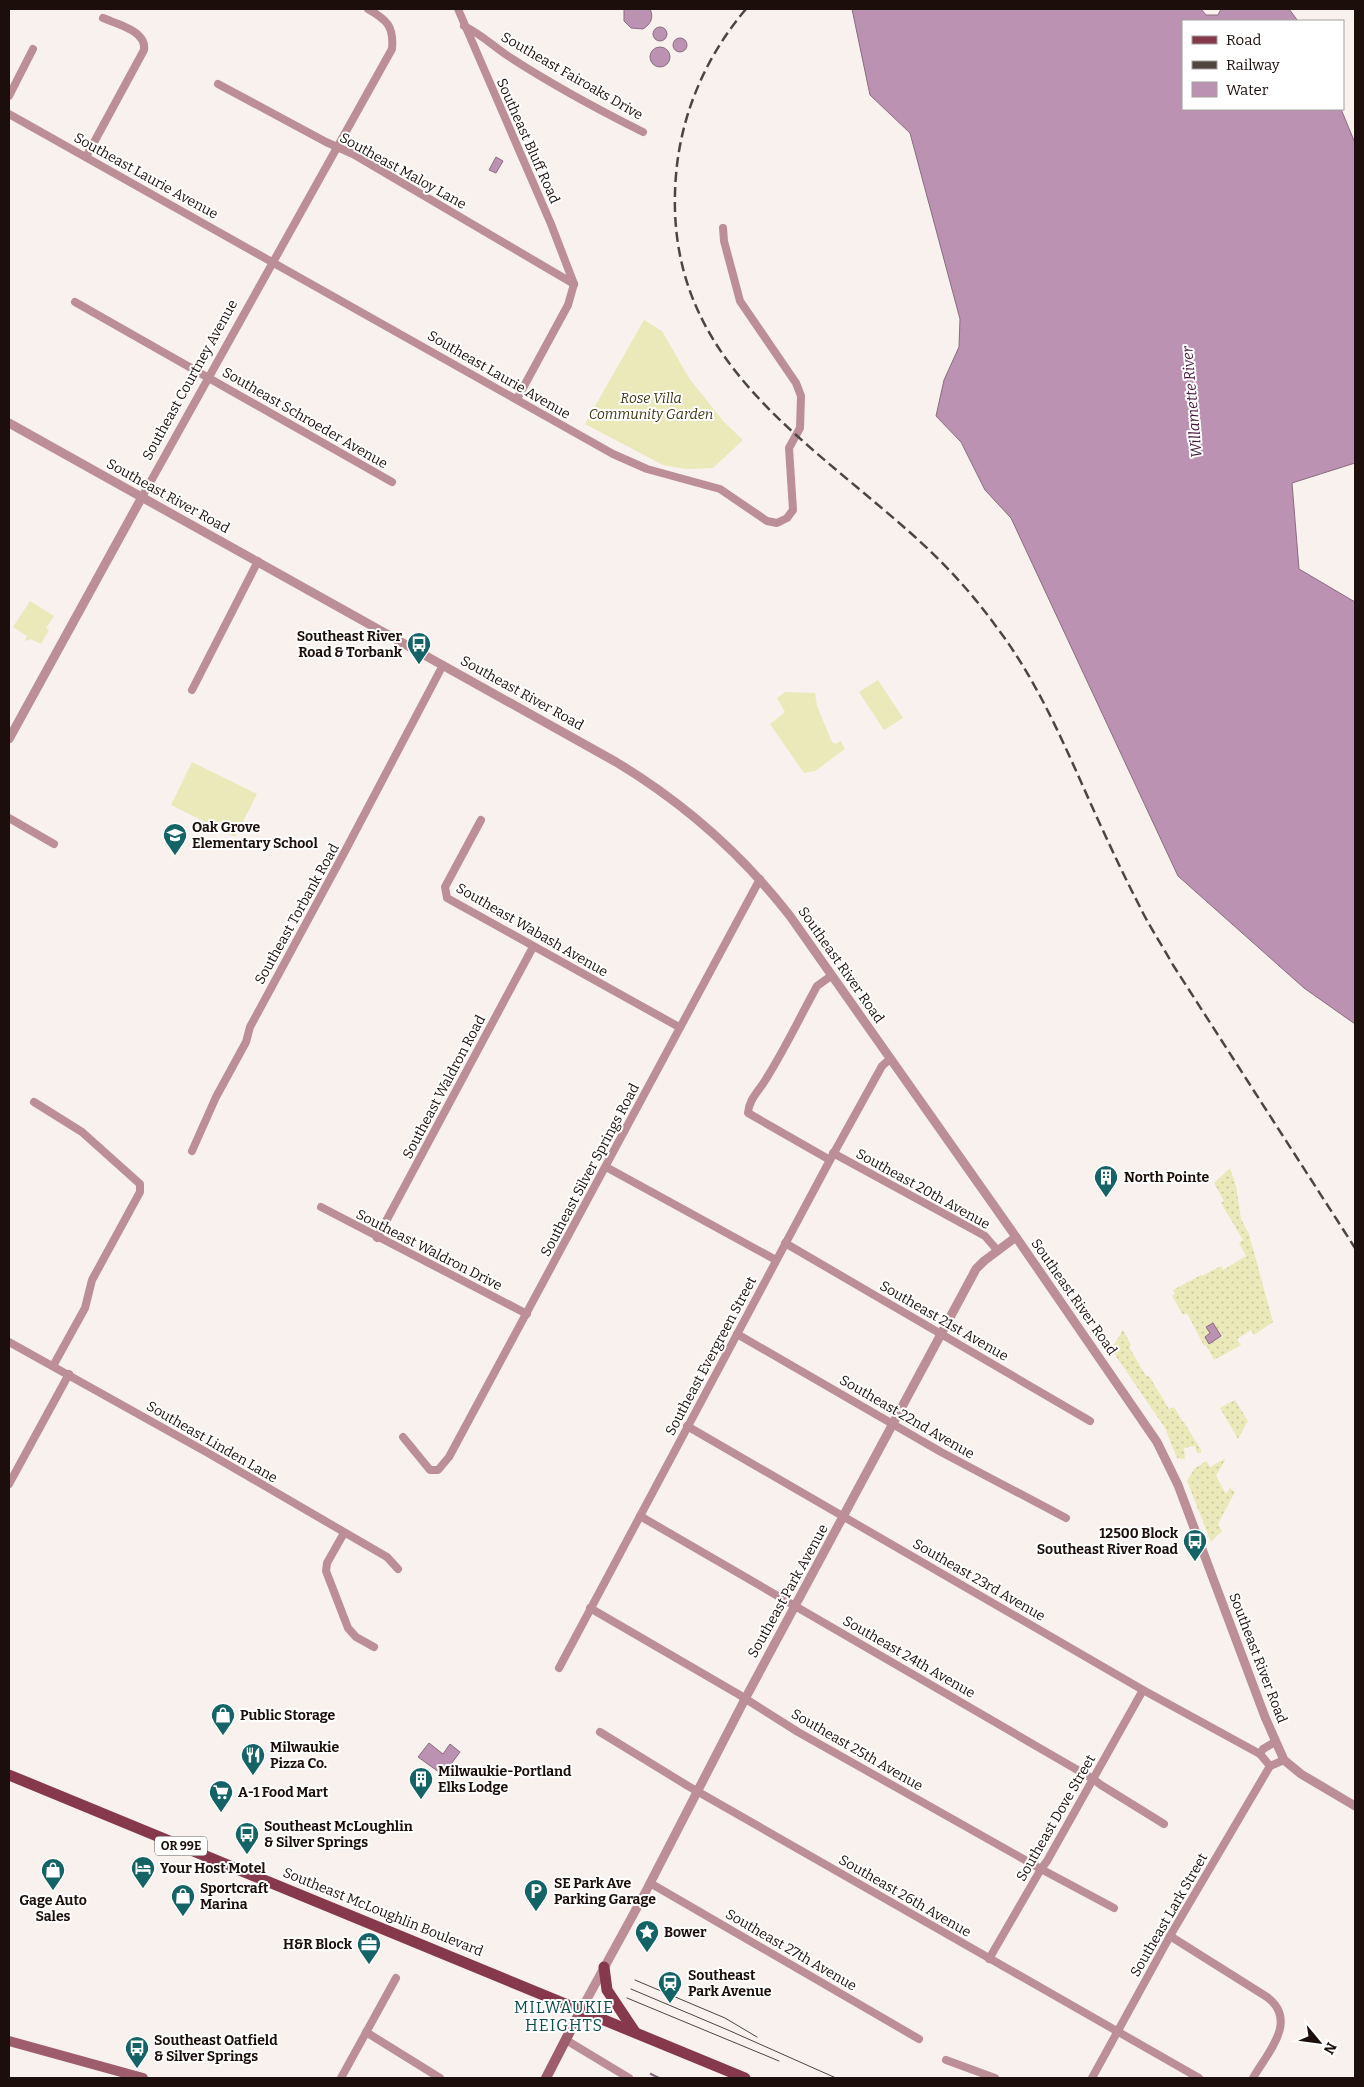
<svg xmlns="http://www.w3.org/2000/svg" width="1364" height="2087" viewBox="0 0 1364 2087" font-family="Bitter,serif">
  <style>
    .grass { fill: url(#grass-dots) }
    .garden { fill: #ebe8ba }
    .water { fill: #bb92b1; stroke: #8b6b7f }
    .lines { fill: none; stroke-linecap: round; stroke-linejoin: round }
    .stream { stroke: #8b6b7f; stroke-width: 2.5 }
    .minor { stroke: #bc8e96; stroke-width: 8 }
    .tertiary { stroke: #bc8e96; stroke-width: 9 }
    .secondary { stroke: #9d5d6a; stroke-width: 10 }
    .primary { stroke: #85394b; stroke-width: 11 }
    .tram { stroke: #4f4440; stroke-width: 1 }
    .rail { stroke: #4f4440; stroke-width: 2.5; stroke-dasharray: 10 5; stroke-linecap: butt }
    .labels { text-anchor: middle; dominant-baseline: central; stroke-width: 4; stroke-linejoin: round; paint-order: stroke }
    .shield { fill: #fff; stroke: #605754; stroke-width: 1 }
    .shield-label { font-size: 12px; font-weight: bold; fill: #1c0f0b }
    .street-label { font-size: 14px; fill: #1c0f0b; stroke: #fff }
    .park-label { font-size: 14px; font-style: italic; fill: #3e3a14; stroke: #fff }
    .poi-label { font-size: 14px; font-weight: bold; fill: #1c0f0b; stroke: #fff; text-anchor: start }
    .water-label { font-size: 15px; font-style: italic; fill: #46143d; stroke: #fff }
    .quarter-label { font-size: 16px; letter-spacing: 1px; fill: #0d4c4f; stroke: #fff }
  </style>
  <defs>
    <pattern id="grass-dots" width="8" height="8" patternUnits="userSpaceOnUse" patternTransform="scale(1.25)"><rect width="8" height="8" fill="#ebe8ba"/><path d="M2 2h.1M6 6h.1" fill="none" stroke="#c9c69f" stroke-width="1.8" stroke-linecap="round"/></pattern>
  </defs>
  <rect width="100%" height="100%" fill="#f9f1ee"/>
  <g class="grass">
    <path d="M1230,1168L1236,1186L1241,1219L1249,1234L1273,1322L1254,1335L1251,1330L1237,1339L1241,1345L1214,1360L1206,1345L1204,1346L1187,1313L1183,1315L1172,1296L1175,1294L1173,1290L1201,1275L1202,1276L1221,1266L1223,1270L1246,1256L1239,1243L1243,1240L1221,1203L1224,1201L1214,1183Z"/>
    <path d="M1123,1330L1131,1345L1129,1347L1146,1376H1149L1169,1409L1174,1407L1183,1422H1184L1201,1450V1453H1197L1195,1446L1184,1448L1185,1459L1177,1458L1165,1428L1111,1349Z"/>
    <path d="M1235,1400L1248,1421L1238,1439L1220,1408Z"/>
    <path d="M1226,1458L1216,1476L1226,1494L1230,1488L1235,1492L1218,1524L1222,1531L1211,1542L1187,1481L1194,1469L1206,1461L1210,1467Z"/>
  </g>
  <g class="garden">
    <path d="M644,320L662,331L689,378L723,421L743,440L713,468L686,469L663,465L585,424Z"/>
    <path d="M30,601L54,616L46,628L49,630L41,644L31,639L25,641L27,636L13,627Z"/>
    <path d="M878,680L903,718L884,730L859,692Z"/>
    <path d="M785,692L815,693L817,706L832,742L835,744L841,741L845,749L815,771L804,773L770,724L785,712L777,698Z"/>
    <path d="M192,762L257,794L235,837L171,805Z"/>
  </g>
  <g class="water">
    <path d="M624,9H650C654,17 651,24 643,29L631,28L624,21Z"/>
    <path d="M852,9H1201L1206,15H1218L1221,9H1289L1298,21H1183V109H1341L1355,143V463L1292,483L1299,569L1355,602V1024L1304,988L1178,876L1011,518L985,490L961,442L936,416L944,380L959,347L960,319L910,133L870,95Z"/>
    <circle cx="660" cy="34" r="7"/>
    <circle cx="680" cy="45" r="7"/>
    <circle cx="660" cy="57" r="10"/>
    <path d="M496,157L503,161L496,173L489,170Z"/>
    <path d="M1213,1323L1221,1336L1209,1344L1205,1337L1210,1333L1206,1327Z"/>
    <path d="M429,1743L443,1754L450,1744L460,1752L443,1775L418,1757Z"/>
  </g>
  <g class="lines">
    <path class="stream" d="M651,2074L659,2078"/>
    <g class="minor">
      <path d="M458,9L551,224L574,284"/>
      <path d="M464,26C481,34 493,46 508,56C551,84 597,109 643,132"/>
      <path d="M218,84L326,142L353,154L574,284"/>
      <path d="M9,96L33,49"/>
      <path d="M9,114L613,454L647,469L720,489L767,521L777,523L787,518L793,510L789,448L800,428L801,396L796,383L740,301L724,241L723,228"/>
      <path d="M86,157L144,50C147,31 117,24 103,18"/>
      <path d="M75,302L392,482"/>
      <path d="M517,399L568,305L574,284"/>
      <path d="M142,497L392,49C394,26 387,20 368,9"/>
      <path d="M192,690L258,561"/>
      <path d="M9,818L54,844"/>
      <path d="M481,820L445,887L447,898L679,1027"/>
      <path d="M34,1102L82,1132L140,1184V1192L92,1280L85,1308L53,1366"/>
      <path d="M192,1151L216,1097L246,1042L250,1027L344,853L443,665"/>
      <path d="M833,1153L985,1236L997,1250"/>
      <path d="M830,1160L748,1113C749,1099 759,1091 766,1079C785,1049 800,1017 817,986L831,976"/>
      <path d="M606,1167L776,1260"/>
      <path d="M321,1207L527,1314"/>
      <path d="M377,1238L533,947"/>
      <path d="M785,1243L1090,1421"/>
      <path d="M737,1334L941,1452L1066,1518"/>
      <path d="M9,1342L208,1453L387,1557L398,1569"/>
      <path d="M687,1426L1143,1690L1260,1754"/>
      <path d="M403,1437L430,1470H438L449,1457L760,879"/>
      <path d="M9,1484L69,1374"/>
      <path d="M640,1516L1093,1779L1101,1785L1164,1824"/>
      <path d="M344,1533L327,1563L326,1571L348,1628L356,1637L374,1647"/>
      <path d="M590,1608L738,1694L798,1732L1041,1869L1114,1908"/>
      <path d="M559,1668L830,1160L882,1066L890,1059"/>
      <path d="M600,1732L688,1786L1199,2078"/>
      <path d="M1275,1742L1263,1749L1260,1754L1270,1766L1284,1760"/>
      <path d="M650,1883L919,2039"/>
      <path d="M1170,1936L1267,1997C1299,2021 1267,2053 1253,2078"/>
      <path d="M989,1959L1041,1869L1047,1861L1143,1690"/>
      <path d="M366,2032L440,2078"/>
      <path d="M566,2040L629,2078"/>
      <path d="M946,2060L995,2078"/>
      <path d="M341,2078L396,1978"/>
      <path d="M1092,2078L1170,1936L1270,1766"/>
    </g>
    <g class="tertiary">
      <path d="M9,423L616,762C684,803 741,853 790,916L1016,1237L1157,1442L1178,1485L1265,1717L1284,1760L1301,1774L1355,1806"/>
      <path d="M9,739L142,497"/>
      <path d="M581,2010L645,1893L745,1699L976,1269L984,1261L1016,1237"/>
    </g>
    <g class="secondary">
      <path d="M9,2041L143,2078"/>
      <path d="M546,2078L581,2010"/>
    </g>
    <g class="primary">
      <path d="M9,1775L745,2078"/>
      <path d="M604,1967L607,1990L635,2032"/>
    </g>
    <g class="tram">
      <path d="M635,1980L725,2018L757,2037"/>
      <path d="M631,1989L728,2030L836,2078"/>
      <path d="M627,1998L779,2061"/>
    </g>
    <path class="rail" d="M746,9C706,56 681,114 676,175C661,355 798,432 914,536C944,563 971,592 995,625C1041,685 1068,754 1099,822C1112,850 1125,878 1139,905C1149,926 1162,945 1173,965L1355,1248"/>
  </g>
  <defs>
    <g id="bus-pin" transform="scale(1.25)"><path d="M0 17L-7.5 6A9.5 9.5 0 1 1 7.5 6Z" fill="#146467" stroke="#fff"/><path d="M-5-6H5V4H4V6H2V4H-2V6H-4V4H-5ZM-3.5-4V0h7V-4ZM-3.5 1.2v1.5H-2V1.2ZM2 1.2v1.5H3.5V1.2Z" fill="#fff"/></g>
    <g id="school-pin" transform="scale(1.25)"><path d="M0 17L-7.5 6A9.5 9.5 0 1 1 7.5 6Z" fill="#146467" stroke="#fff"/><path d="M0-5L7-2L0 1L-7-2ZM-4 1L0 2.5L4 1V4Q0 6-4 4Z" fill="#fff"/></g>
    <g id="building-pin" transform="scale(1.25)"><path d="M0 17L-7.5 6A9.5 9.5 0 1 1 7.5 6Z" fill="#146467" stroke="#fff"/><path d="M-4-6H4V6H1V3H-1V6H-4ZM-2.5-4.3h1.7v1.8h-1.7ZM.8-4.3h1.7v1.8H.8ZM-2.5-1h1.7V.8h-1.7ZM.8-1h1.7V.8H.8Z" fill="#fff"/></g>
    <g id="shop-pin" transform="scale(1.25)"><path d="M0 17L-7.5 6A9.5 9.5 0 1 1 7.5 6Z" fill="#146467" stroke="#fff"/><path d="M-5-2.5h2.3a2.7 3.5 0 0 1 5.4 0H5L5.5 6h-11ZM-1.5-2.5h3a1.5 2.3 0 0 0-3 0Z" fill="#fff"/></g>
    <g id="restaurant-pin" transform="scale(1.25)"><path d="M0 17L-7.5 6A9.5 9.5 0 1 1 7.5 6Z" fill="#146467" stroke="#fff"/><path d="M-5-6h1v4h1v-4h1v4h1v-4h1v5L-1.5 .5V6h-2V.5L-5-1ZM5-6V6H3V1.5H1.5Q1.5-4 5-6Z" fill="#fff"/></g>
    <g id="supermarket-pin" transform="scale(1.25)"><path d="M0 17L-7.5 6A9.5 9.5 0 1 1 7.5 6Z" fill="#146467" stroke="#fff"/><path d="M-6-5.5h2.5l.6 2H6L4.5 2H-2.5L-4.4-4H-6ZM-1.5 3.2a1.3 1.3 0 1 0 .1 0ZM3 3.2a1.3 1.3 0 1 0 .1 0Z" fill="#fff"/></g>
    <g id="hotel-pin" transform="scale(1.25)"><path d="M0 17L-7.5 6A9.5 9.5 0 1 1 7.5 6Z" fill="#146467" stroke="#fff"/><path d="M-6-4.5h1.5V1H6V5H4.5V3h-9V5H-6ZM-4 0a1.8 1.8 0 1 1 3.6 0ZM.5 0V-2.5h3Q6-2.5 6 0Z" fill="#fff"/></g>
    <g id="parking-pin" transform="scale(1.25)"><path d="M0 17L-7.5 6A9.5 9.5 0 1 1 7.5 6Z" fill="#146467" stroke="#fff"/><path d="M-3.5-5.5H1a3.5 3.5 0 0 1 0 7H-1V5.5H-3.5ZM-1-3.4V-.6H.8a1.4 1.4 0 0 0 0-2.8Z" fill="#fff"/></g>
    <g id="sight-pin" transform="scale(1.25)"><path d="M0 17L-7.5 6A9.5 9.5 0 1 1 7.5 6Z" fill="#146467" stroke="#fff"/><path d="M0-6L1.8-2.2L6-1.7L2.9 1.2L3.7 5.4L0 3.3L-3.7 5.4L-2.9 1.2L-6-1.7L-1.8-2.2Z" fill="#fff"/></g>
    <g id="office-pin" transform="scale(1.25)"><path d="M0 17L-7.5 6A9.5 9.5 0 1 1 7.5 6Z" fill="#146467" stroke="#fff"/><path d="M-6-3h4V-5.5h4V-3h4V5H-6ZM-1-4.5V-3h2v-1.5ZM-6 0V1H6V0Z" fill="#fff"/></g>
    <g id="station-pin" transform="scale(1.25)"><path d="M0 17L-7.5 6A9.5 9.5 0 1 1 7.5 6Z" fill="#146467" stroke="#fff"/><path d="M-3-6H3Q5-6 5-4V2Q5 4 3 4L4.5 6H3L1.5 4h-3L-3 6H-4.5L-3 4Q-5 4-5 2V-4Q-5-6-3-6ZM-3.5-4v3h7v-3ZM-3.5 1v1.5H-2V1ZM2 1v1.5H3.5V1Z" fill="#fff"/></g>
  </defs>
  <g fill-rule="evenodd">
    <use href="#bus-pin" x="419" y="644"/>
    <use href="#school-pin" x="175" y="835"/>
    <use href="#building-pin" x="1106" y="1177"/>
    <use href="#bus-pin" x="1195" y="1541"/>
    <use href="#shop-pin" x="223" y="1715"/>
    <use href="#restaurant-pin" x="253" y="1755"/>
    <use href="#building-pin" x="421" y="1779"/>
    <use href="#supermarket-pin" x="221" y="1792"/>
    <use href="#bus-pin" x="247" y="1834"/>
    <use href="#hotel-pin" x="143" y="1868"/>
    <use href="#shop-pin" x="53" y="1870"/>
    <use href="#parking-pin" x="536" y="1891"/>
    <use href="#shop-pin" x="183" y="1896"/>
    <use href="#sight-pin" x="647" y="1932"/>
    <use href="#office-pin" x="369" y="1944"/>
    <use href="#station-pin" x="670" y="1983"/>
    <use href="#bus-pin" x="137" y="2048"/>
  </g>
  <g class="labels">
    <rect class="shield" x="155" y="1836.5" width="52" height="19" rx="4"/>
    <g class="shield-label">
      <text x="181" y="1846">OR 99E</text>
    </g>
    <g class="street-label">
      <text transform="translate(572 76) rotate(30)">Southeast Fairoaks Drive</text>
      <text transform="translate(528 141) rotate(66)">Southeast Bluff Road</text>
      <text transform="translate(403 171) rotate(29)">Southeast Maloy Lane</text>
      <text transform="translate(146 176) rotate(29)">Southeast Laurie Avenue</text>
      <text transform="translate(499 375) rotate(30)">Southeast Laurie Avenue</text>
      <text transform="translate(190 380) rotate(-61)">Southeast Courtney Avenue</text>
      <text transform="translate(305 418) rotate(30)">Southeast Schroeder Avenue</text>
      <text transform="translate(168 496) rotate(29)">Southeast River Road</text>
      <text transform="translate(522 693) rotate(29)">Southeast River Road</text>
      <text transform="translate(297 914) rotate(-61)">Southeast Torbank Road</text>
      <text transform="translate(532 930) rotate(30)">Southeast Wabash Avenue</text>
      <text transform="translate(841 965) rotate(55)">Southeast River Road</text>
      <text transform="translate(444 1087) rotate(-62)">Southeast Waldron Road</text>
      <text transform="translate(590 1170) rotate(-62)">Southeast Silver Springs Road</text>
      <text transform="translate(923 1189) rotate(29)">Southeast 20th Avenue</text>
      <text transform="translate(429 1250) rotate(27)">Southeast Waldron Drive</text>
      <text transform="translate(1074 1297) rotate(55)">Southeast River Road</text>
      <text transform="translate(944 1321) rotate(30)">Southeast 21st Avenue</text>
      <text transform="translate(711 1356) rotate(-62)">Southeast Evergreen Street</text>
      <text transform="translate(907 1417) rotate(30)">Southeast 22nd Avenue</text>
      <text transform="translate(212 1442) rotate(30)">Southeast Linden Lane</text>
      <text transform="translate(979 1580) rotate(30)">Southeast 23rd Avenue</text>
      <text transform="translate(788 1591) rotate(-61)">Southeast Park Avenue</text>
      <text transform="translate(909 1657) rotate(30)">Southeast 24th Avenue</text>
      <text transform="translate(1258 1658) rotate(69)">Southeast River Road</text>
      <text transform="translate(857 1750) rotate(30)">Southeast 25th Avenue</text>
      <text transform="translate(1056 1818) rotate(-60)">Southeast Dove Street</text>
      <text transform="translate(905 1896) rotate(30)">Southeast 26th Avenue</text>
      <text transform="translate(383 1912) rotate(22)">Southeast McLoughlin Boulevard</text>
      <text transform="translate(1169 1915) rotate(-60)">Southeast Lark Street</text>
      <text transform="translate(791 1950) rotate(30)">Southeast 27th Avenue</text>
    </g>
    <g class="park-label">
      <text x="651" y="398">Rose Villa<tspan x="651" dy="16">Community Garden</tspan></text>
    </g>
    <g class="poi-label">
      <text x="402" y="636" text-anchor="end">Southeast River<tspan x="402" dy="16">Road &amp; Torbank</tspan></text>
      <text x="192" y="827">Oak Grove<tspan x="192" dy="16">Elementary School</tspan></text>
      <text x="1124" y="1177">North Pointe</text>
      <text x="1178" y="1533" text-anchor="end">12500 Block<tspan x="1178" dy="16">Southeast River Road</tspan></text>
      <text x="240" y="1715">Public Storage</text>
      <text x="270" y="1747">Milwaukie<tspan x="270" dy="16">Pizza Co.</tspan></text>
      <text x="438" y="1771">Milwaukie-Portland<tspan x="438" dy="16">Elks Lodge</tspan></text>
      <text x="238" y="1792">A-1 Food Mart</text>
      <text x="264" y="1826">Southeast McLoughlin<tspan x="264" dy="16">&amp; Silver Springs</tspan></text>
      <text x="160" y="1868">Your Host Motel</text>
      <text x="554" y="1883">SE Park Ave<tspan x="554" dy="16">Parking Garage</tspan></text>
      <text x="200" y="1888">Sportcraft<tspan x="200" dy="16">Marina</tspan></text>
      <text x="53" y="1900" text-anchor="middle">Gage Auto<tspan x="53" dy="16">Sales</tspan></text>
      <text x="664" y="1932">Bower</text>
      <text x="352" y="1944" text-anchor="end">H&amp;R Block</text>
      <text x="688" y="1975">Southeast<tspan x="688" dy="16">Park Avenue</tspan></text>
      <text x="154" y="2040">Southeast Oatfield<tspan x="154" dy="16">&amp; Silver Springs</tspan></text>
    </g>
    <g class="water-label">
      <text transform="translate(1192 402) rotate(-95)">Willamette River</text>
    </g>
    <g class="quarter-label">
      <text x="564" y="2007">MILWAUKIE<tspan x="564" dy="18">HEIGHTS</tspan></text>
    </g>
  </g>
  <rect width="1364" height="2087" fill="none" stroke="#1c0f0b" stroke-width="20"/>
  <rect x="1182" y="20" width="162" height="90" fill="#ffffff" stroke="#a49f9d"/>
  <rect x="1192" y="36" width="25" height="8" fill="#85394b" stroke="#a49f9d"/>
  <text x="1226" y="45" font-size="15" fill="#1c0f0b">Road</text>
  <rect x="1192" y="61" width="25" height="8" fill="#4f4440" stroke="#a49f9d"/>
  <text x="1226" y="70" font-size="15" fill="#1c0f0b">Railway</text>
  <rect x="1192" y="82" width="25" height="15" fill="#bb92b1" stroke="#a49f9d"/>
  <text x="1226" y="95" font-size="15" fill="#1c0f0b">Water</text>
  <g transform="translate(1319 2042) rotate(119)" stroke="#ffffff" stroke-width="4" paint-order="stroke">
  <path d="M0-4L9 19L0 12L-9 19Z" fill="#1c0f0b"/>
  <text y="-8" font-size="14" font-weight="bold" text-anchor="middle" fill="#1c0f0b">N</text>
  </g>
</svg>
